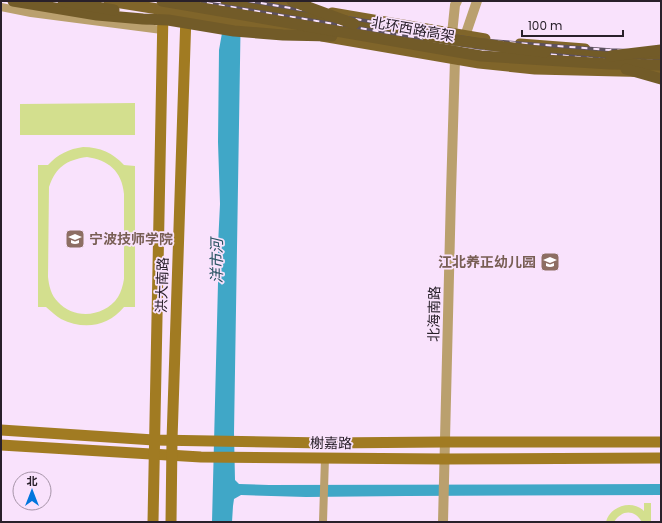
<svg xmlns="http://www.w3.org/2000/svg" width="662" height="523" viewBox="0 0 662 523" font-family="Poppins,'Noto Sans SC',sans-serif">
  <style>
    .green { fill: #d3df8e; fill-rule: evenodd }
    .water { fill: #40a7c7 }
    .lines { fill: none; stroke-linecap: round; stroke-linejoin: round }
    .minor { stroke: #baa06e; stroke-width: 8 }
    .tertiary { stroke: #baa06e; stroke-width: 10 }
    .secondary { stroke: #a17b22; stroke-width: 11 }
    .primary { stroke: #80652a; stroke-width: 11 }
    .trunk { stroke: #725b28; stroke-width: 11 }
    .rail-casing { stroke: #5d515f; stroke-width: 3.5 }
    .rail { stroke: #f9e2fc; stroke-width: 2; stroke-dasharray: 6; stroke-linecap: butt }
    .trunk-bridge { stroke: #725b28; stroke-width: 11 }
    .labels { text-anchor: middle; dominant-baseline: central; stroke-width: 3.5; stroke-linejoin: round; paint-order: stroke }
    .street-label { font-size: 14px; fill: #29202a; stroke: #f9e2fc }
    .education-label { font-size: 14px; font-weight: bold; fill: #785e54; stroke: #f9e2fc; text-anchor: start }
    .water-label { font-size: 15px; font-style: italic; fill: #285362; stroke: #f9e2fc }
  </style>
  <rect width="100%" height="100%" fill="#f9e2fc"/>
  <g class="green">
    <path d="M135,103V135H20V104Z"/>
    <path d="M83,147C100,147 113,153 124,165L135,166V307H124C108,327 83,330 61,319C56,316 51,311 46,307H38V165H48C58,154 69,149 83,147ZM87,157C108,160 122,171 124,194V279C123,285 121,292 118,297C105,317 74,320 58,302C51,295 49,286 48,277L49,187C56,167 66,160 87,157Z"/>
    <path d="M644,503H651V522H642C634,509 622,510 614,522H606C610,506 632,499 644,511Z"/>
  </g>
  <path class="water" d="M224,1H241L234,433L235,480L239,484L269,485L661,484V495L406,496L306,497L241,495L234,499L233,506L232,522H212L218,283V245L220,204L218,142L219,50L222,33Z"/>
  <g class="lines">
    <g class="minor">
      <path d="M1,7L31,13L162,30"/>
      <path d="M323,522L325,458"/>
    </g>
    <g class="tertiary">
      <path d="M463,42L477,1"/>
      <path d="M443,522L451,193L455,59L452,34L455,5L457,1"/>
    </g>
    <g class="secondary">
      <path d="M1,430L154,440L325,443L445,442H661"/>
      <path d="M1,445L201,457L444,459L661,458"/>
      <path d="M153,522L163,12"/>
      <path d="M171,522L172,440L186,15"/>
    </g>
    <g class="primary">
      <path d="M109,1L299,32"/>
      <path d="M262,1L304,8"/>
      <path d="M332,13L485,39"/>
      <path d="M322,36L479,63L535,69L661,72"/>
      <path d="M520,44L585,49"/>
    </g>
    <g class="trunk">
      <path d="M226,1L427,36"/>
      <path d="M545,52L637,57L661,58"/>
    </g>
    <g class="rail-casing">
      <g id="rail">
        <path d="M195,1L480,48L611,60L661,61"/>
        <path d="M249,1L479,40L610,50L661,52"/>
      </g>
    </g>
    <use href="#rail" class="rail"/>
    <g class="trunk-bridge">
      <path d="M13,1L97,15L143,19L168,20L234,31L283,35L332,36"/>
      <path d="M63,1L114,10"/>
      <path d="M162,1L481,56L610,64L661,65"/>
      <path d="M292,1L354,24"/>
      <path d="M427,36L505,47L545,52"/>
      <path d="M611,56L661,50"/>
      <path d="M626,69L661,79"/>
    </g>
  </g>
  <defs>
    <g id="university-square" transform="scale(1)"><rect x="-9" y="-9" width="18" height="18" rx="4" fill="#8d6e63" stroke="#f9e2fc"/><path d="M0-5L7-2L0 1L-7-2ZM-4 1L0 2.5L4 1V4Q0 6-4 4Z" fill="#fff"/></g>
    <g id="school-square" transform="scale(1)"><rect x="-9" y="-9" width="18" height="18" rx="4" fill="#8d6e63" stroke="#f9e2fc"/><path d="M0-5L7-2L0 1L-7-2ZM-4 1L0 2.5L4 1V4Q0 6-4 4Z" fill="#fff"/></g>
  </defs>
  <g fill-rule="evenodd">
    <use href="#university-square" x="75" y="239"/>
    <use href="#school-square" x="550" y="262"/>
  </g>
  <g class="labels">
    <g class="street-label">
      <text transform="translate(413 29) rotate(10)">北环西路高架</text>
      <text transform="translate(162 285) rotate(-88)">洪大南路</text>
      <text transform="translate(434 314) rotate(-89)">北海南路</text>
      <text transform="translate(331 443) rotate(1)">榭嘉路</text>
    </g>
    <g class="education-label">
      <text x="89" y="239">宁波技师学院</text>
      <text x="536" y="262" text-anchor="end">江北养正幼儿园</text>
    </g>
    <g class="water-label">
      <text transform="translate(216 261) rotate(-90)">洋市河</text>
    </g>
  </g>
  <rect width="662" height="523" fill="none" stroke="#29202a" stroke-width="4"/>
  <g transform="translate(32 491)"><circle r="19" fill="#f9e2fc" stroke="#a694a8"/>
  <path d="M0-3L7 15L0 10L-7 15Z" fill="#0176dd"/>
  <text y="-6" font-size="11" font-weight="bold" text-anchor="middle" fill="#29202a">北</text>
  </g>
  <path d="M522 30v6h101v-6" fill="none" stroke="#29202a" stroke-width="2"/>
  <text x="528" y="30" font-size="12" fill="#29202a" stroke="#f9e2fc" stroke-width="3" paint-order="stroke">100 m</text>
</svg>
